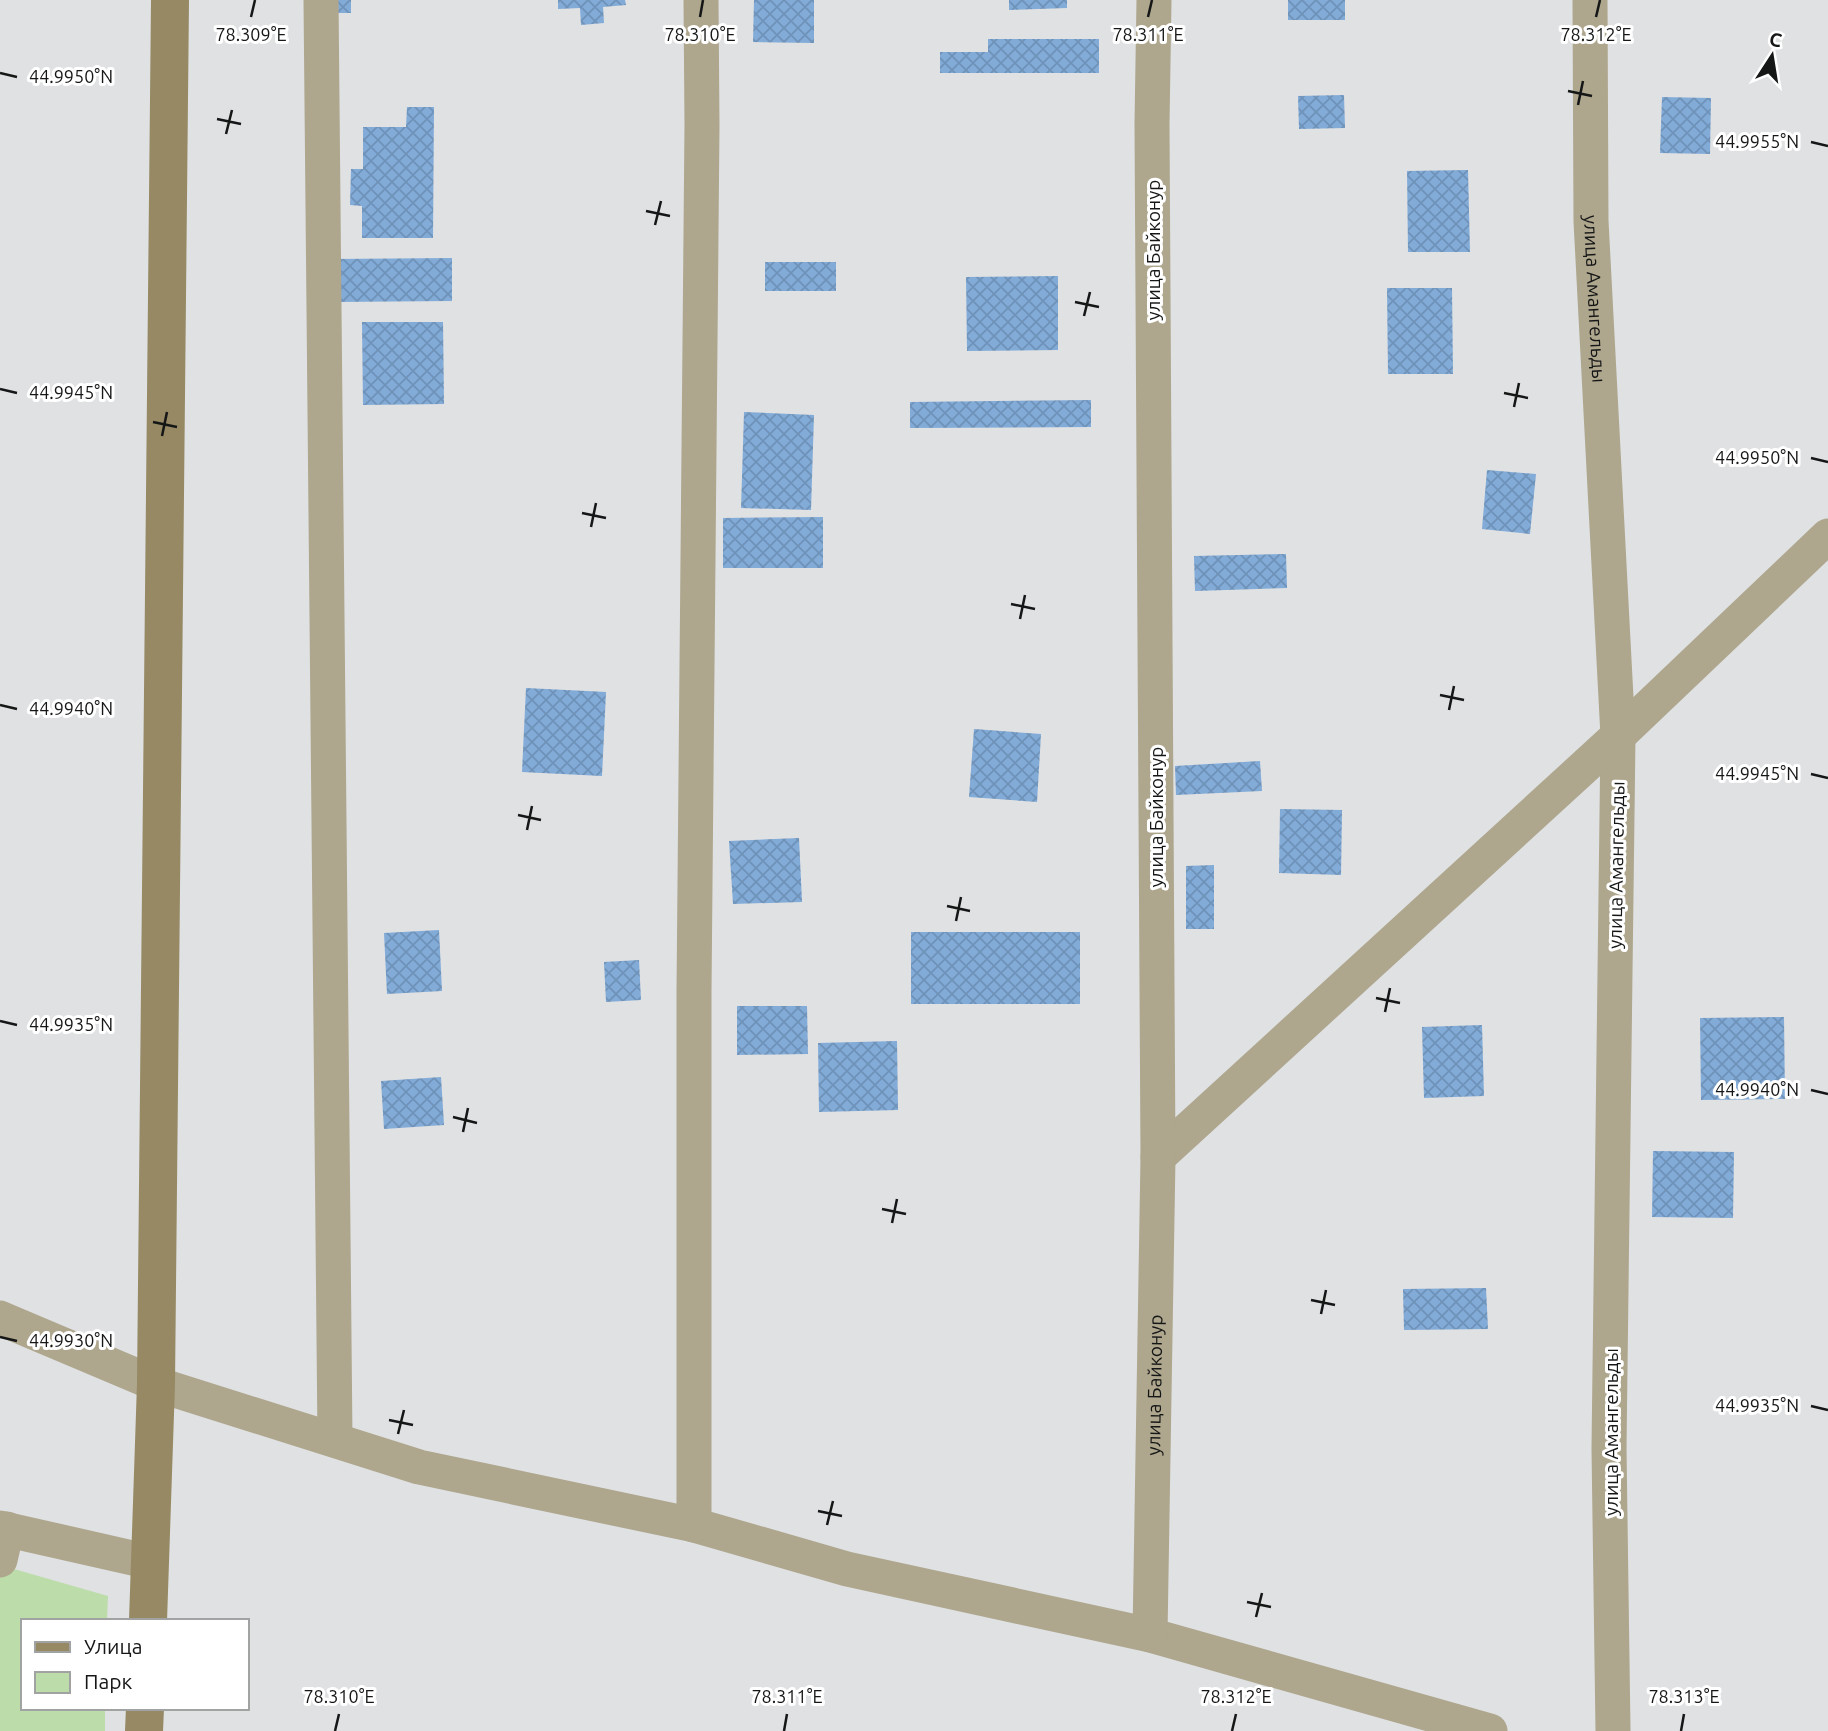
<svg xmlns="http://www.w3.org/2000/svg" width="1828" height="1731" viewBox="0 0 1828 1731" font-family="Ubuntu,sans-serif">
  <style>
    .green { fill: #bcdcaa }
    .building { fill: url(#building-cross-hatch) }
    .lines { fill: none; stroke-linecap: round; stroke-linejoin: round }
    .street { stroke: #aea68d; stroke-width: 35 }
    .secondary { stroke: #968964; stroke-width: 38 }
    .ticks { fill: none; stroke: #151616; stroke-width: 2.5 }
    .labels { text-anchor: middle; dominant-baseline: central; stroke-width: 6; stroke-linejoin: round; paint-order: stroke }
    .street-label { font-size: 19px; fill: #151616; stroke: #fff }
    .ticks-label { font-size: 18px; text-anchor: middle; fill: #151616; stroke: #fff; stroke-width: 6; stroke-linejoin: round; paint-order: stroke }
  </style>
  <defs>
    <pattern id="building-cross-hatch" width="8" height="8" patternUnits="userSpaceOnUse" patternTransform="scale(1.75)"><rect width="8" height="8" fill="#82abd8"/><path d="M0 0l8 8M0 8l8-8" fill="none" stroke="#6f92b9"/></pattern>
  </defs>
  <rect width="100%" height="100%" fill="#dfe1e3"/>
  <path class="green" d="M0,1565L108,1596L107,1621H23V1708H105V1731H0Z"/>
  <g class="building">
    <rect x="335" y="0" width="16" height="13"/>
    <path d="M558,0H625L626,5L603,7L604,23L581,25L580,8L558,9Z"/>
    <path d="M754,0H814V43L753,42Z"/>
    <path d="M1009,0H1067V8L1009,10Z"/>
    <rect x="1288" y="0" width="57" height="20"/>
    <path d="M988,39H1099V73H940V52H988Z"/>
    <path d="M1344,95L1345,128L1299,129L1298,96Z"/>
    <path d="M1662,97L1711,98L1710,154L1660,153Z"/>
    <path d="M407,107H434L433,238H362V206L350,205L351,169H363V127H406Z"/>
    <path d="M1468,170L1470,252H1408L1407,171Z"/>
    <path d="M452,258V301L335,302L334,259Z"/>
    <rect x="765" y="262" width="71" height="29"/>
    <path d="M1058,276V350L967,351L966,277Z"/>
    <path d="M1387,288H1452L1453,374H1388Z"/>
    <path d="M362,322H443L444,404L363,405Z"/>
    <path d="M1091,400V427L910,428V402Z"/>
    <path d="M744,412L814,415L811,510L741,508Z"/>
    <path d="M1487,470L1536,474L1530,534L1482,529Z"/>
    <path d="M823,517V568H723V518Z"/>
    <path d="M1286,554L1287,588L1195,591L1194,556Z"/>
    <path d="M526,688L606,692L602,776L522,772Z"/>
    <path d="M974,729L1041,734L1037,802L969,797Z"/>
    <path d="M1260,761L1262,791L1176,795L1175,766Z"/>
    <path d="M1280,809L1342,810L1341,875L1279,873Z"/>
    <path d="M799,838L802,902L733,904L729,841Z"/>
    <path d="M1214,865V929H1186V866Z"/>
    <path d="M439,930L442,991L387,994L384,933Z"/>
    <rect x="911" y="932" width="169" height="72"/>
    <path d="M639,960L641,1000L606,1002L604,962Z"/>
    <path d="M737,1006H807L808,1054L737,1055Z"/>
    <path d="M1784,1017L1785,1099L1701,1100L1700,1018Z"/>
    <path d="M1482,1025L1484,1096L1424,1098L1422,1027Z"/>
    <path d="M897,1041L898,1110L819,1112L818,1043Z"/>
    <path d="M441,1077L444,1125L384,1129L381,1081Z"/>
    <path d="M1653,1151L1734,1152L1733,1218L1652,1217Z"/>
    <path d="M1486,1288L1488,1329L1404,1330L1403,1289Z"/>
  </g>
  <g class="lines">
    <g class="street">
      <path d="M321,0L335,1440"/>
      <path id="s1" d="M1590,0L1591,221L1618,736L1609,1448L1613,1731"/>
      <path d="M1158,1157L1618,736L1828,536"/>
      <path d="M0,1318L156,1384L419,1467L694,1525L847,1569L1150,1635L1490,1731"/>
      <path d="M694,1525V992L702,125L701,0"/>
      <path d="M0,1528L150,1562"/>
      <path d="M0,1560L7,1529"/>
      <path id="s2" d="M1150,1635L1158,1157L1152,124L1154,0"/>
    </g>
    <g class="secondary">
      <path d="M148,1621L156,1384L170,0"/>
      <path d="M144,1731L145,1708"/>
    </g>
  </g>
  <path class="ticks" d="M251,17L255,0M700,17L703,0M1148,17L1152,0M1596,17L1600,0M0,73L17,77M1568,91L1592,96M1578,105L1583,81M217,119L241,124M226,134L232,110M1811,142L1828,146M646,211L670,216M655,225L661,201M1075,302L1099,307M1084,316L1090,292M0,389L17,393M1504,393L1528,398M1514,407L1519,383M153,422L177,427M162,436L167,412M1811,458L1828,462M582,513L606,518M591,527L596,503M1011,604L1035,609M1020,619L1025,595M1440,695L1464,700M0,705L17,709M1449,710L1454,686M1811,774L1828,778M518,815L541,820M527,830L532,806M947,906L970,911M956,921L961,897M1376,998L1400,1003M1385,1012L1390,988M0,1021L17,1025M1811,1090L1828,1094M453,1117L477,1123M463,1132L468,1108M882,1209L906,1214M892,1223L897,1199M1311,1300L1335,1305M1321,1314L1326,1290M0,1337L17,1341M1811,1406L1828,1410M389,1420L413,1425M398,1434L404,1410M818,1511L842,1516M827,1525L833,1501M1247,1602L1271,1607M1256,1617L1262,1593M335,1731L339,1714M784,1731L787,1714M1232,1731L1236,1714M1681,1731L1684,1714"/>
  <g class="labels">
    <g class="street-label">
      <text transform="translate(1153 250) rotate(-90)">улица Байконур</text>
      <text stroke="none"><textPath href="#s1" startOffset="299">улица Амангельды</textPath></text>
      <text transform="translate(1156 817) rotate(-90)">улица Байконур</text>
      <text transform="translate(1616 865) rotate(-89)">улица Амангельды</text>
      <text stroke="none"><textPath href="#s2" startOffset="250">улица Байконур</textPath></text>
      <text transform="translate(1611 1432) rotate(-90)">улица Амангельды</text>
    </g>
  </g>
  <g class="ticks-label">
    <text x="251" y="41">78.309°E</text>
    <text x="700" y="41">78.310°E</text>
    <text x="1148" y="41">78.311°E</text>
    <text x="1596" y="41">78.312°E</text>
    <text x="71" y="83">44.9950°N</text>
    <text x="1757" y="148">44.9955°N</text>
    <text x="71" y="399">44.9945°N</text>
    <text x="1757" y="464">44.9950°N</text>
    <text x="71" y="715">44.9940°N</text>
    <text x="1757" y="780">44.9945°N</text>
    <text x="71" y="1031">44.9935°N</text>
    <text x="1757" y="1096">44.9940°N</text>
    <text x="71" y="1347">44.9930°N</text>
    <text x="1757" y="1412">44.9935°N</text>
    <text x="339" y="1703">78.310°E</text>
    <text x="787" y="1703">78.311°E</text>
    <text x="1236" y="1703">78.312°E</text>
    <text x="1684" y="1703">78.313°E</text>
  </g>
  <rect x="21" y="1619" width="228" height="91" fill="#ffffff" stroke="#a1a2a2" stroke-width="2"/>
  <rect x="35" y="1642" width="35" height="10" fill="#968964" stroke="#a1a2a2" stroke-width="2"/>
  <text x="84" y="1654" font-size="21" fill="#151616">Улица</text>
  <rect x="35" y="1672" width="35" height="21" fill="#bcdcaa" stroke="#a1a2a2" stroke-width="2"/>
  <text x="84" y="1689" font-size="21" fill="#151616">Парк</text>
  <g transform="translate(1772 56) rotate(12)" stroke="#ffffff" stroke-width="5" paint-order="stroke">
  <path d="M0-5L12 26L0 18L-12 26Z" fill="#151616"/>
  <text y="-10" font-size="19" font-weight="bold" text-anchor="middle" fill="#151616">С</text>
  </g>
</svg>
